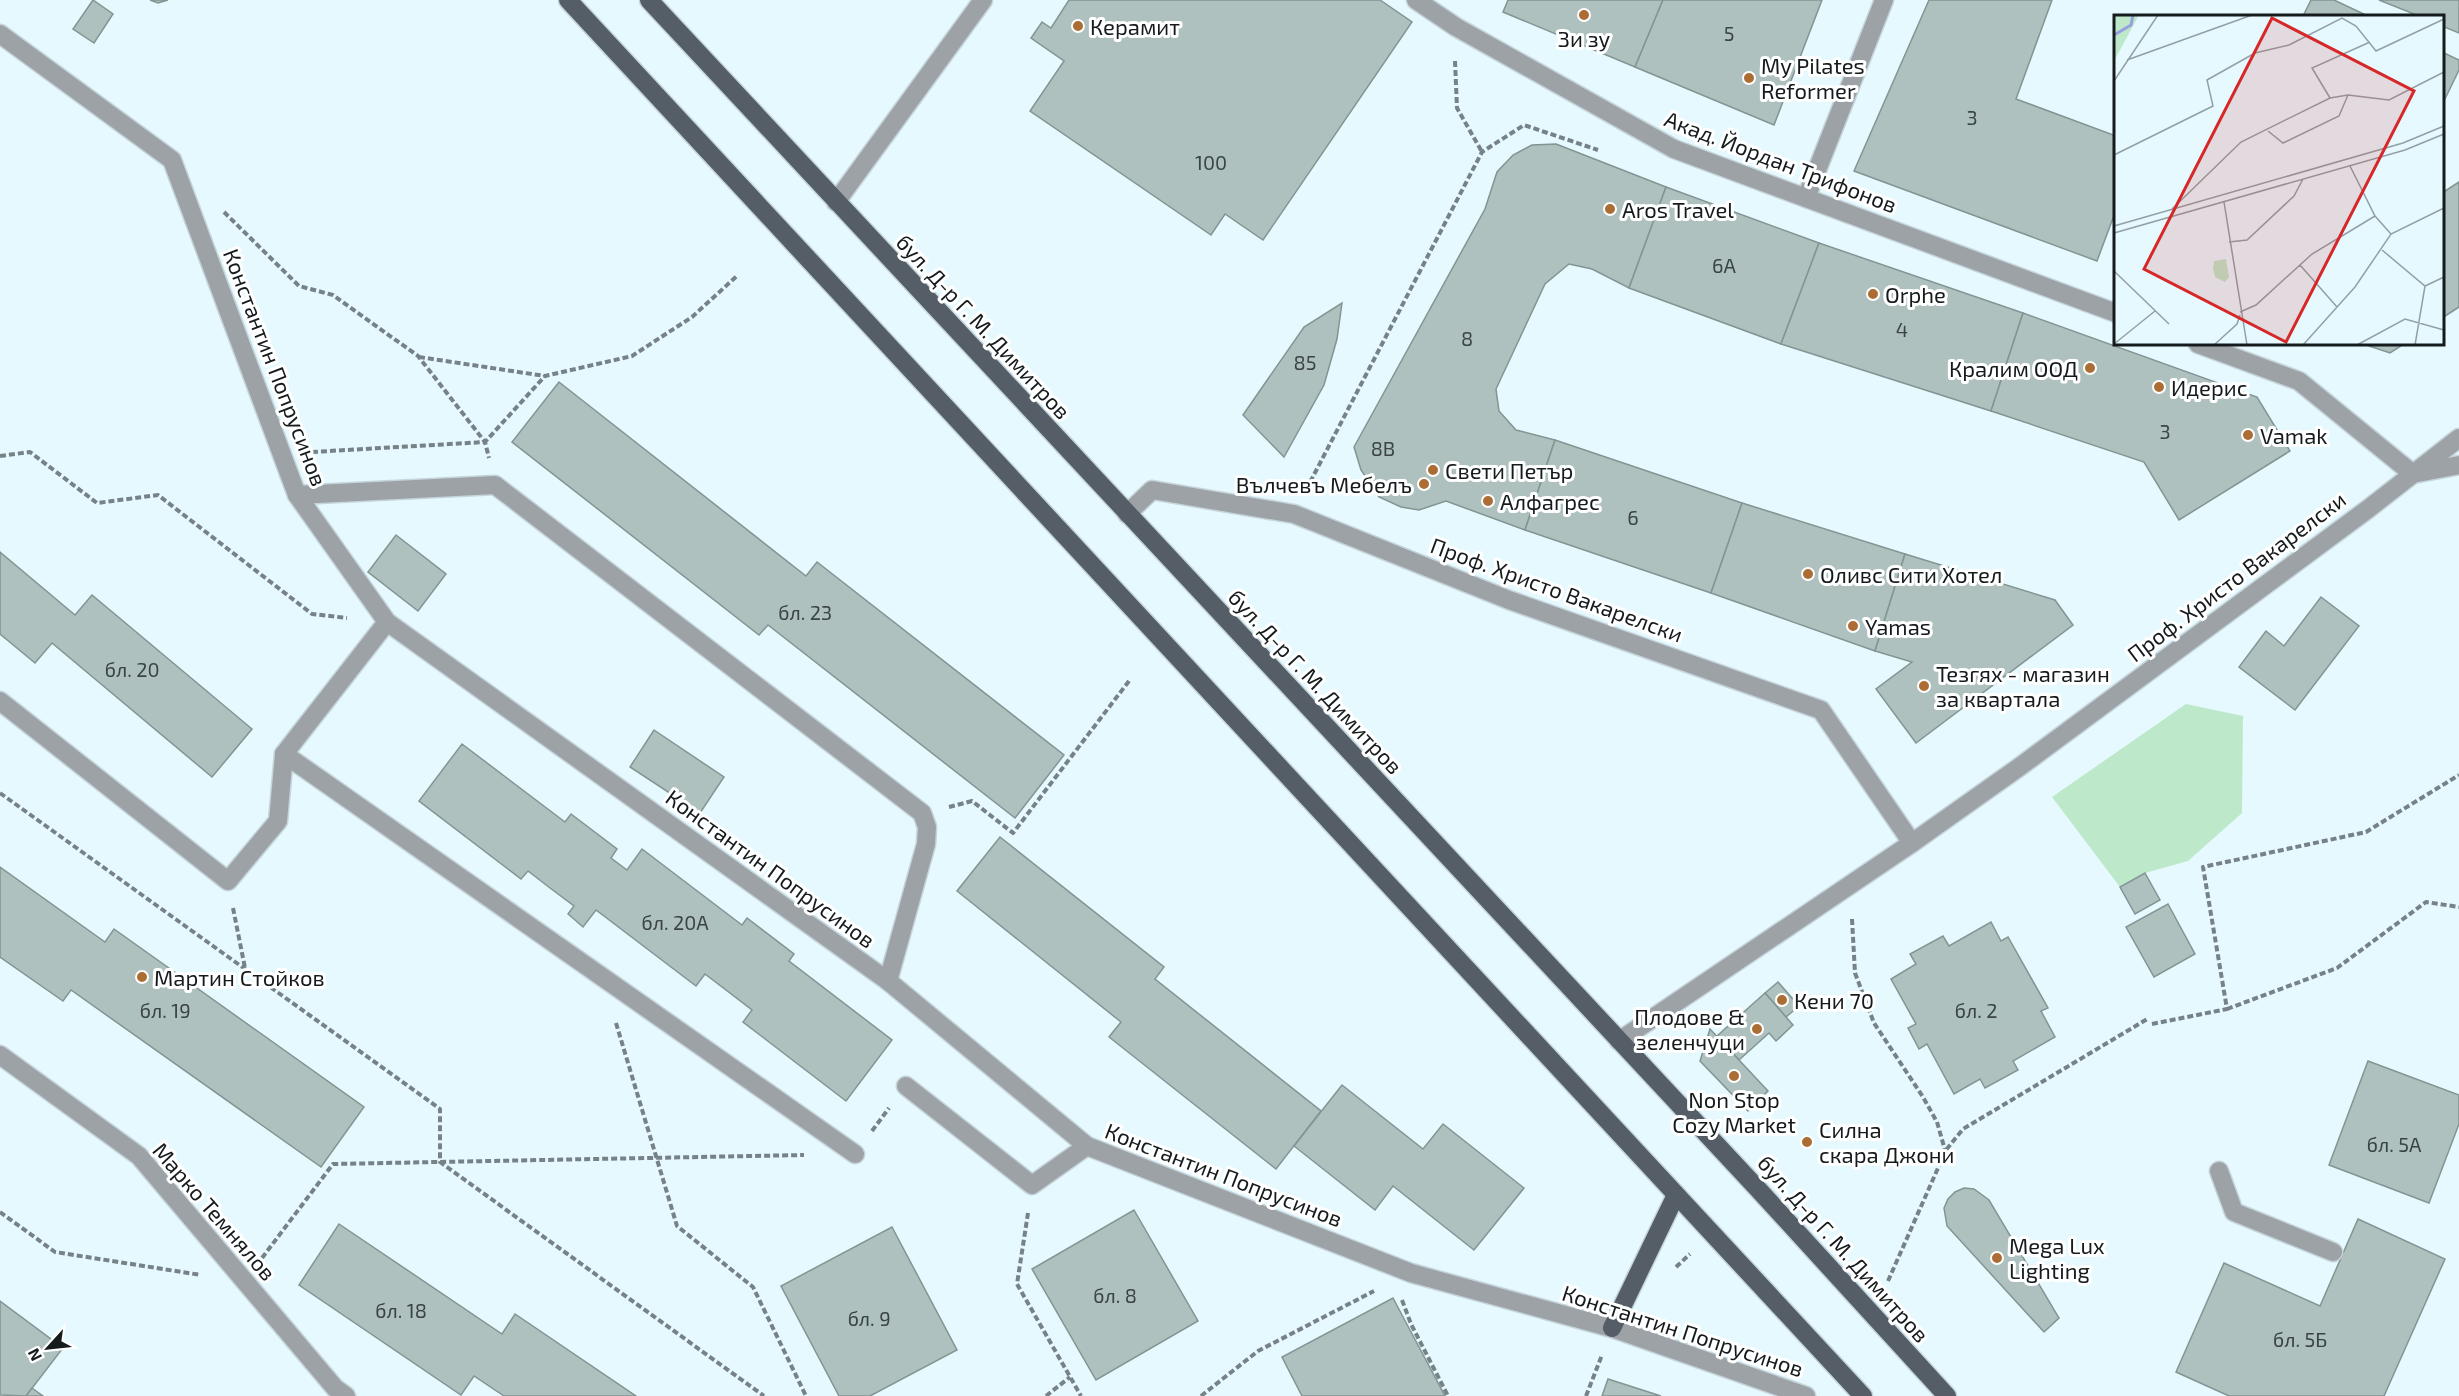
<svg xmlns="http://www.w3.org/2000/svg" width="2459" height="1396" viewBox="0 0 2459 1396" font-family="'Exo 2',sans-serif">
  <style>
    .green { fill: #bde8c9 }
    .building { fill: #aec1be; stroke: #839592; stroke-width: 1.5 }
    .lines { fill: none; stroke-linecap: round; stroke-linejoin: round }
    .minor-casing { stroke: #c5d5db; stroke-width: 21 }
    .major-casing { stroke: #c5d5db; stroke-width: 21 }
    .path { stroke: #768286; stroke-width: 4; stroke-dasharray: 6 3; stroke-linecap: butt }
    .minor { stroke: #9da2a7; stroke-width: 18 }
    .major { stroke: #555e67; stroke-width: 18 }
    .poi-dot { fill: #ac6d34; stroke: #fff; stroke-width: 2 }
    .labels { text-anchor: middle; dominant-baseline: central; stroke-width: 6; stroke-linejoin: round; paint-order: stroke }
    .number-label { font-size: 20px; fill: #3b4445 }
    .poi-label { font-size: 22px; fill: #151b1d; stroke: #fff; text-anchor: start }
    .street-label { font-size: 22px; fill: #151b1d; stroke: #fff }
    .inset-river { fill: none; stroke: #989fdf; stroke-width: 3 }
    .inset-road { fill: none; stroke: #92a0a5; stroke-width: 1.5 }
    .view { fill: #d62828; fill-opacity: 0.15; stroke: #d62828; stroke-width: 3 }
    .inset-edge { fill: none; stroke: #151b1d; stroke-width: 3 }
  </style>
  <rect width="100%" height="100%" fill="#e6f9ff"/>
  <path class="green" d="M2186,704L2243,716L2242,813L2188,861L2145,873L2120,887L2052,797Z"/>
  <g class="building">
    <path d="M93,0L113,14L94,43L73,29Z"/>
    <path d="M150,0H168L158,3Z"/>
    <path d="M1069,0H1380L1412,22L1263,240L1225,214L1211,235L1030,111L1064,61L1031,38L1042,22L1051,28Z"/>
    <path d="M1508,0H1663L1635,67L1503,12Z"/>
    <path d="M1663,0H1822L1774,125L1635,67Z"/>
    <path d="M1929,0H2052L2016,99L2116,136V210L2097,261L1854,171Z"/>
    <path d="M2311,0H2334L2368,16H2303Z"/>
    <path d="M2379,0H2459V33L2442,26V16H2419Z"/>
    <path d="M2442,52L2459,60V70L2442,105Z"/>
    <path d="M1556,144L1666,187L1629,288L1592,269L1569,264L1545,284L1496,389L1499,411L1516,430L1555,440L1525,530L1446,501L1419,510L1401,507L1379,497L1361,470L1354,447L1485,209L1497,172L1513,155L1532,145Z"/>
    <path d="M2459,182V307L2442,318V193Z"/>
    <path d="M1666,187L1819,243L1781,344L1629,288Z"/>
    <path d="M1819,243L2023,313L1991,411L1781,344Z"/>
    <path d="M1342,303L1337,339L1324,385L1284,457L1243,415L1304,327Z"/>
    <path d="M2023,313L2257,397L2290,451L2179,520L2144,462L1991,411Z"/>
    <path d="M2363,344H2404L2390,353Z"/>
    <path d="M559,382L806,576L817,562L1064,755L1015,818L768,625L759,635L512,442Z"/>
    <path d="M1555,440L1742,503L1711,593L1525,530Z"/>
    <path d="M1742,503L1905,554L1875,651L1711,593Z"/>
    <path d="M396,535L446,574L418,611L368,572Z"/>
    <path d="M0,552L75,615L92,595L252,729L212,777L52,643L35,663L0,634Z"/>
    <path d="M1905,554L2055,600L2073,625L1916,743L1876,689L1912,662L1875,651Z"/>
    <path d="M2321,597L2359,626L2295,710L2239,667L2266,631L2284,646Z"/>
    <path d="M654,730L724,777L700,813L630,767Z"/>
    <path d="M462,744L565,822L571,814L617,849L611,858L627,870L642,849L742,925L747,918L794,954L789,961L892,1040L846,1101L743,1022L752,1010L705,974L696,986L596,910L583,927L568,914L574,906L550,888L528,871L521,879L419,801Z"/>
    <path d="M1000,837L1164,967L1155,979L1321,1111L1276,1169L1109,1037L1121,1022L957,891Z"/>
    <path d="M0,867L105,942L114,929L364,1107L321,1167L71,990L63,1001L0,957Z"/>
    <path d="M2145,873L2160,900L2135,914L2120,887Z"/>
    <path d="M2168,904L2195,954L2154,977L2126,927Z"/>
    <path d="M1991,922L2001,941L2008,937L2048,1008L2041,1011L2055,1037L2013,1061L2018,1070L1985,1088L1980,1079L1954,1094L1927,1044L1919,1049L1908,1028L1916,1024L1891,979L1916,964L1910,954L1943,936L1949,946Z"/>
    <path d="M1778,982L1799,1006L1786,1017L1765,993Z"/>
    <path d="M1765,993L1793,1025L1776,1041L1769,1033L1739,1060L1717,1036Z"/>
    <path d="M1710,1029L1768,1091L1748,1111L1700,1061Z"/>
    <path d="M2368,1061L2459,1095V1124L2429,1203L2329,1165Z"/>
    <path d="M1342,1085L1423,1149L1443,1124L1524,1188L1474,1250L1393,1186L1375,1210L1294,1146Z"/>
    <path d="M1964,1188L1974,1189L1989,1200L2059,1318L2044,1332L1947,1226L1944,1208L1948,1199L1955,1192Z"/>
    <path d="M1134,1210L1198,1321L1096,1380L1032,1269Z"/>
    <path d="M2358,1219L2445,1259L2384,1396H2229L2176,1372L2224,1263L2320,1306Z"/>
    <path d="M339,1224L502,1334L515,1314L636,1396H504L474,1376L461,1395L299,1285Z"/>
    <path d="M892,1227L957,1350L870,1396H839L781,1286Z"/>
    <path d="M1393,1298L1445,1396H1302L1282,1357Z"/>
    <path d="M0,1301L63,1348L26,1396L0,1395Z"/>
    <path d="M1608,1379L1661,1396H1602Z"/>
    <path d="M32,1388L43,1396H26Z"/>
  </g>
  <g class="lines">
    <g class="minor-casing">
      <g id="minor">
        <path d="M1416,0L1456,27L1674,149L2116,313"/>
        <path d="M0,34L172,160L297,495L387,622L888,981L1087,1146L1411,1273L1612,1328L1806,1396"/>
        <path d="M1806,198L1884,0"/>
        <path d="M836,202L983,0"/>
        <path d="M2198,344L2299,381L2413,474"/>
        <path d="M2418,473L2459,465"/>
        <path d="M297,495L495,485L922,813L927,827L926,844L888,981"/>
        <path d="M1127,514L1152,490L1294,514L1509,600L1821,710L1912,843"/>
        <path d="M0,701L228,881L278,821L284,754L387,622"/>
        <path d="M284,754L855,1154"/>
        <path d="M1619,1041L1912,843L2018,768L2368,509L2459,438"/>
        <path d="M0,1055L139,1156L335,1388L346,1396"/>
        <path d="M906,1086L1032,1185L1087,1146"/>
        <path d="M2219,1171L2234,1212L2333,1252"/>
      </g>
    </g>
    <g class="major-casing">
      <g id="major">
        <path d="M568,0L1863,1396"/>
        <path d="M649,0L1757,1188L1947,1396"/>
        <path d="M1612,1328L1676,1195"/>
      </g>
    </g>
    <g class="path">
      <path d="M1455,61L1457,108L1482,152"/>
      <path d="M224,212L299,286L333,295L418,356L485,442L489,458"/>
      <path d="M419,357L545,376"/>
      <path d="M312,452L485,442L545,376L632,356L692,317L738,275"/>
      <path d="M0,456L30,452L97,503L158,495L312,614L347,618"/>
      <path d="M1306,490L1482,152L1524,125L1598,150"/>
      <path d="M0,793L440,1109V1162L764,1396"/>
      <path d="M949,807L972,801L1013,833L1129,681"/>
      <path d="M233,908L245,968"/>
      <path d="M1852,919L1855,973L1874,1023L1923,1097L1937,1122L1945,1150"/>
      <path d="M2227,1009L2337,968L2426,902L2459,907"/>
      <path d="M616,1023L677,1226L753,1287L806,1396"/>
      <path d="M2152,1024L2227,1009L2203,867L2366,832L2459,775"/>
      <path d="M872,1131L889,1108"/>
      <path d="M0,1212L55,1252L201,1275"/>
      <path d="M1028,1213L1017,1284L1081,1396"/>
      <path d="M262,1258L333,1164L804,1155"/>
      <path d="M1676,1267L1690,1254"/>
      <path d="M1888,1281L1946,1150L1963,1129L2149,1018"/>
      <path d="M1402,1300L1411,1324L1448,1396"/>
      <path d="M1046,1396L1070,1377"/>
      <path d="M1201,1396L1258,1351L1374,1291"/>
      <path d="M1586,1396L1602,1355"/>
    </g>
    <use href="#minor" class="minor"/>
    <use href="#major" class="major"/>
  </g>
  <g class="poi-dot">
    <circle cx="1584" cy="15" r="6"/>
    <circle cx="1078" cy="26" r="6"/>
    <circle cx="1749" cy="78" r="6"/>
    <circle cx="1610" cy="209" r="6"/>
    <circle cx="1873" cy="294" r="6"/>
    <circle cx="2090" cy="368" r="6"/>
    <circle cx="2159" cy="387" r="6"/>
    <circle cx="2248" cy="435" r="6"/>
    <circle cx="1433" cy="470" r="6"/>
    <circle cx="1424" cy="484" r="6"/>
    <circle cx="1488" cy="501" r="6"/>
    <circle cx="1808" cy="574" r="6"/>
    <circle cx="1853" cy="626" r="6"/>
    <circle cx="1924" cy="686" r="6"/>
    <circle cx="142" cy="977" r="6"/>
    <circle cx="1782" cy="1000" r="6"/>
    <circle cx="1757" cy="1029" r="6"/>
    <circle cx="1734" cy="1076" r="6"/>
    <circle cx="1807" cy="1142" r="6"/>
    <circle cx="1997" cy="1258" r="6"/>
  </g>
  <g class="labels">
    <g class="number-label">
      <text x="1729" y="33">5</text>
      <text x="1972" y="117">3</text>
      <text x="1211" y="162">100</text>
      <text x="1724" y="265">6А</text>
      <text x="1902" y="329">4</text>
      <text x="1467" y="338">8</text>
      <text x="1305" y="362">85</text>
      <text x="2165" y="431">3</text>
      <text x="1383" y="448">8В</text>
      <text x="1633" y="517">6</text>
      <text x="805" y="612">бл. 23</text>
      <text x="132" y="669">бл. 20</text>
      <text x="675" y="922">бл. 20А</text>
      <text x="165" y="1010">бл. 19</text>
      <text x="1976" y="1010">бл. 2</text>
      <text x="2394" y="1144">бл. 5А</text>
      <text x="1115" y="1295">бл. 8</text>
      <text x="401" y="1310">бл. 18</text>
      <text x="869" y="1318">бл. 9</text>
      <text x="2300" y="1339">бл. 5Б</text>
    </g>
    <g class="poi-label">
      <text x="1090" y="26">Керамит</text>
      <text x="1584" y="38" text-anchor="middle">Зи зу</text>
      <text x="1761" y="65">My Pilates<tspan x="1761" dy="25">Reformer</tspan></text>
      <text x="1622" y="209">Aros Travel</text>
      <text x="1885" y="294">Orphe</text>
      <text x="2078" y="368" text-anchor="end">Кралим ООД</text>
      <text x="2171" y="387">Идерис</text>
      <text x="2260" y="435">Vamak</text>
      <text x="1445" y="470">Свети Петър</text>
      <text x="1412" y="484" text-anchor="end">Вълчевъ Мебелъ</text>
      <text x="1500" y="501">Алфагрес</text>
      <text x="1820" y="574">Оливс Сити Хотел</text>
      <text x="1865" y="626">Yamas</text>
      <text x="1936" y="673">Тезгях - магазин<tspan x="1936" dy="25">за квартала</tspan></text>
      <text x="154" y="977">Мартин Стойков</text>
      <text x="1794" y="1000">Кени 70</text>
      <text x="1745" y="1016" text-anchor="end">Плодове &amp;<tspan x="1745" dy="25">зеленчуци</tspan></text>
      <text x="1734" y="1099" text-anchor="middle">Non Stop<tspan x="1734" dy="25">Cozy Market</tspan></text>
      <text x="1819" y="1129">Силна<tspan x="1819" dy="25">скара Джони</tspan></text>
      <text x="2009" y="1245">Mega Lux<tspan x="2009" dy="25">Lighting</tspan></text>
    </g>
    <g class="street-label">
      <text transform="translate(1781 161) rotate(21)">Акад. Йордан Трифонов</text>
      <text transform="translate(984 326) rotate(47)">бул. Д-р Г. М. Димитров</text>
      <text transform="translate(276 367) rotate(69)">Константин Попрусинов</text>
      <text transform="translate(2236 576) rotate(-37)">Проф. Христо Вакарелски</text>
      <text transform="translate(1557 589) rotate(20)">Проф. Христо Вакарелски</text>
      <text transform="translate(1316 681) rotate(47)">бул. Д-р Г. М. Димитров</text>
      <text transform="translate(771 868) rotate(36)">Константин Попрусинов</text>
      <text transform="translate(1224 1174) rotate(21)">Константин Попрусинов</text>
      <text transform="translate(215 1211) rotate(49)">Марко Темнялов</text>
      <text transform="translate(1844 1248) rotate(48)">бул. Д-р Г. М. Димитров</text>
      <text transform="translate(1683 1330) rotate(18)">Константин Попрусинов</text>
    </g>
  </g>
  <g transform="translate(2114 15)">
    <rect width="330" height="330" fill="#e6f9ff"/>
    <path d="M0,0H25L0,46ZM112,244L115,262L111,267L101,262L99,254L100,246Z" fill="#bde8c9"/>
    <path class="inset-river" d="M0,20L17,10L19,0"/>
    <path class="inset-road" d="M13,45L138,0M0,66L44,0M216,83L198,53L256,27M154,116L169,128L225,101L234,80M0,140L99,91L93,65L141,38L175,30L228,3L242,11L262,36L330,4M236,151L261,201L277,219M110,187L133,330M57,195L127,127L216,83L234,80L275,85L330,57M0,211L289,128L330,111M0,218L291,135L330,119M115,227L133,225L180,181L189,164M268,235L311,271L330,262M186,250L223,292M0,256L55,309M126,297L142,290L198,239L261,201M0,329L41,296M100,330L123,309L126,300M189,330L241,272L277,219L330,193M243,330L291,304L330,315M301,330L311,271"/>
    <path class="view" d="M158,3L300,76L172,327L30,254Z"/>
    <rect width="330" height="330" class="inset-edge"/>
  </g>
  <g transform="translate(48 1348) rotate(243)" stroke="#ffffff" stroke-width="4.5" paint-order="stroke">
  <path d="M0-4.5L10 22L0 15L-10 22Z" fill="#151b1d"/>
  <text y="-9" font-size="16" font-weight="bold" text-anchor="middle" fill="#151b1d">N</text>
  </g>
</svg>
